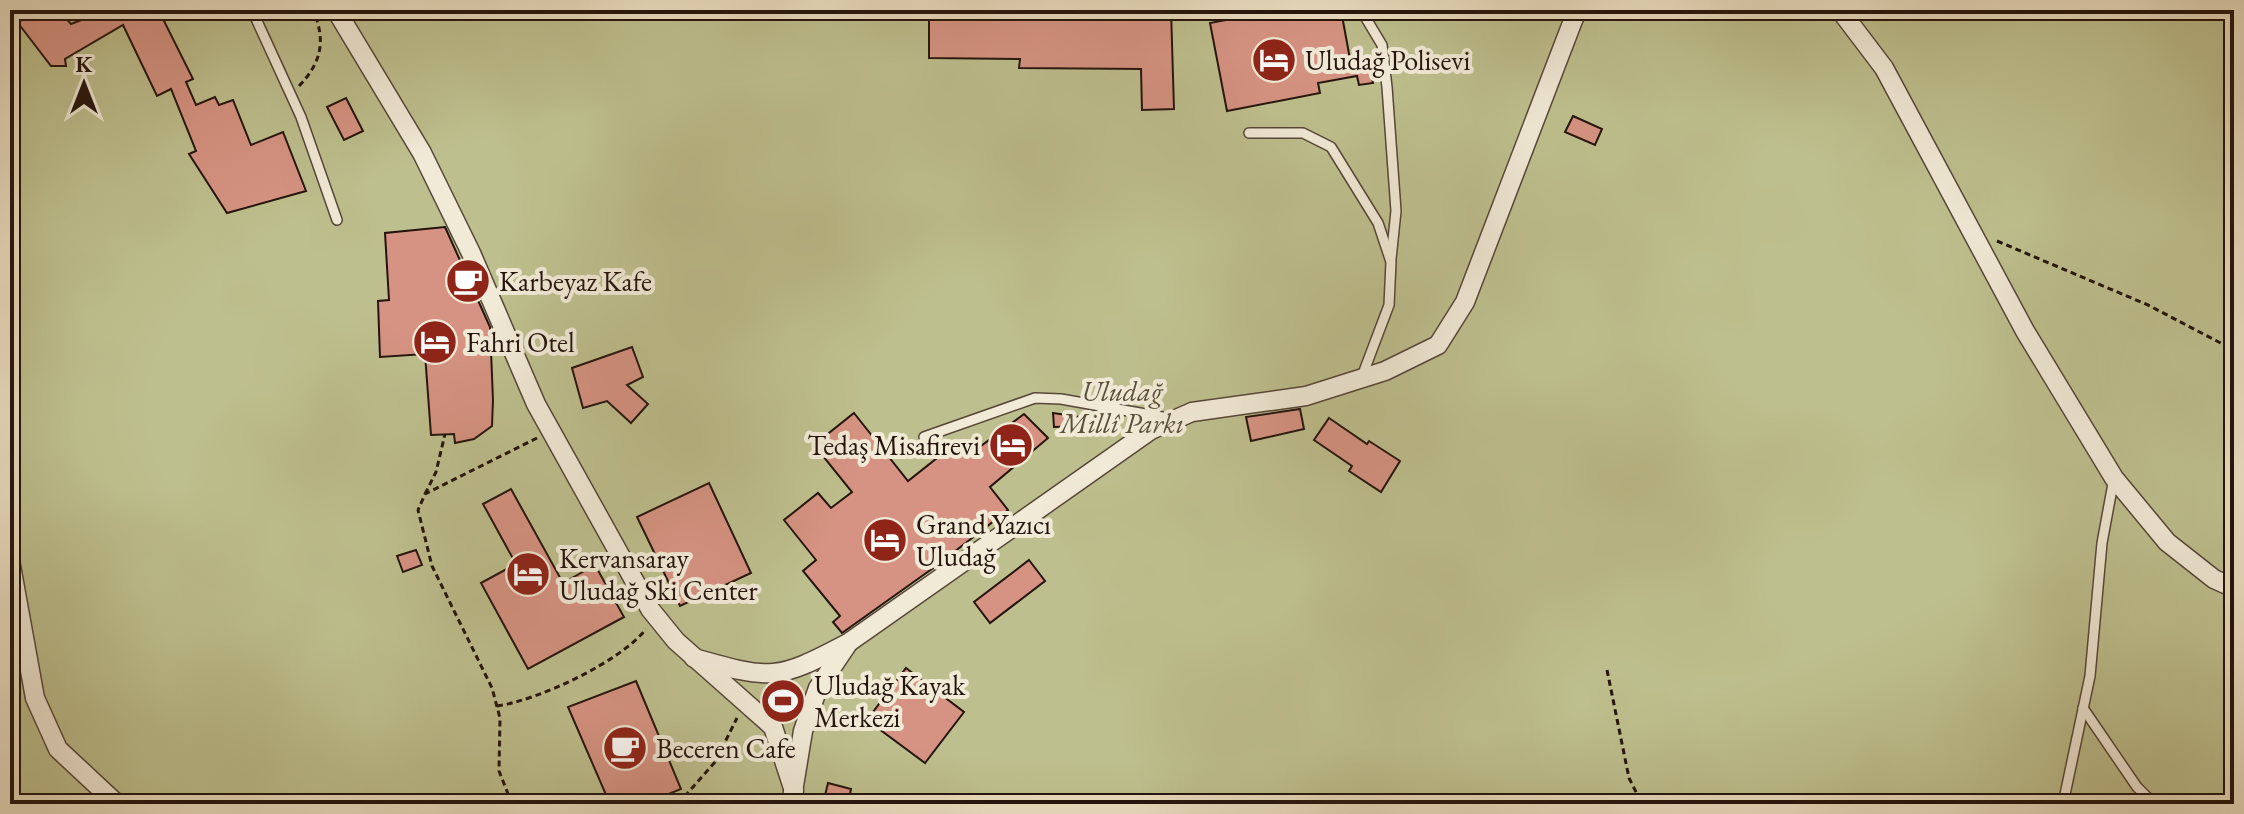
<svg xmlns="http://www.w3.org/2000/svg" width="2244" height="814" viewBox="0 0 2244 814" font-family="'EB Garamond',serif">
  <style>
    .green { fill: #bebf8e; stroke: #716a4e; stroke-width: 2 }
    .building { fill: #d69383; stroke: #24140d; stroke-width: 2 }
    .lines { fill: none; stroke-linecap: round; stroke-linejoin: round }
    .service-casing { stroke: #56463a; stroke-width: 12 }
    .minor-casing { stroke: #56463a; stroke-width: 21 }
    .path { stroke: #24140d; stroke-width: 3; stroke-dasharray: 6 4; stroke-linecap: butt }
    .service { stroke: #f1ead7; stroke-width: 9 }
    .minor { stroke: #f1ead7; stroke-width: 18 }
    .labels { text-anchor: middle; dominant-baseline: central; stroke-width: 8; stroke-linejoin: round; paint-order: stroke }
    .poi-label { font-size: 28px; fill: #24140d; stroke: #f1ead7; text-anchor: start }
    .park-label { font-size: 28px; font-style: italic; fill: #5a503a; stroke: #f1ead7 }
  </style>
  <rect width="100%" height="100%" fill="#eadec1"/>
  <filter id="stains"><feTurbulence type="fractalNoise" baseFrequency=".0025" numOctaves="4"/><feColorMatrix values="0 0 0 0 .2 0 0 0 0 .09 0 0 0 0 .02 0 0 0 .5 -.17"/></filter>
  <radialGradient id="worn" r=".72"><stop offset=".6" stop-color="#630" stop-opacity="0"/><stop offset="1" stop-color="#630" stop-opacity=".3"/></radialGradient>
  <rect class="green" x="10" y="10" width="2224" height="794"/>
  <g class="building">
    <path d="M34,10H59L71,24L97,14L95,10H189L164,21L193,79L186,82L196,105L215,97L219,105L233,100L251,145L283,132L306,191L227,213L189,154L196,151L171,89L157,96L123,25L65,59L66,66H51L18,23Z"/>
    <path d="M929,10H1171L1174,109L1142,110L1141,69L1019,68L1020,59L929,58Z"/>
    <path d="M1278,10H1341L1350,59L1368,56L1373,83L1359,85L1357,76L1318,83L1320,93L1227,111L1210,23Z"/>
    <path d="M346,98L363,131L344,140L327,107Z"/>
    <path d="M1573,116L1602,129L1595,145L1565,132Z"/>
    <path d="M445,227L490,327L493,400L492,426L474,439L455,443L454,434L431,435L425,354L380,357L378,301L389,300L385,233Z"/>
    <path d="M632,347L643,377L627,385L648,404L631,423L607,401L583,408L572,368Z"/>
    <path d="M1300,409L1304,429L1251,441L1246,417Z"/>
    <path d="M854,413L908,481L956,443L966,457L1024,414L1048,438L990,487L1008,510L936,566L842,633L833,622L840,616L803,571L816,560L784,520L818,493L831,508L852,492L814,445Z"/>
    <path d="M1053,413L1094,419V426L1054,427Z"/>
    <path d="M1329,418L1367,444L1369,441L1400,461L1381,492L1349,471L1352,466L1314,440Z"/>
    <path d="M709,483L751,573L680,606L637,517Z"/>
    <path d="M511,489L563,583L595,565L624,617L528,669L481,583L516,564L483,504Z"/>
    <path d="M416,550L422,565L403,572L397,556Z"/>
    <path d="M1029,560L1045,581L990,623L974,602Z"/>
    <path d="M906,668L964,712L925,763L867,720Z"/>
    <path d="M636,681L681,789L644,804H610L568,707Z"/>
    <path d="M828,783L851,789L848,804H823Z"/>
  </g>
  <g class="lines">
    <g class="service-casing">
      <g id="service">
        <path d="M252,10L301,117L337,220"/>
        <path d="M1361,10L1382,45L1387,87L1396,211L1391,259"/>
        <path d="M1249,133H1303L1331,147L1378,223L1391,262L1389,305L1361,379"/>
        <path d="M924,437L1035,398L1061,399L1168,418"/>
        <path d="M2083,708L2137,787L2154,804"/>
        <path d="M2063,804L2090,676L2102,543L2114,478"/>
      </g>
    </g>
    <g class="minor-casing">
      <g id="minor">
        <path d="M336,10L422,153L471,253L536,404L650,609L676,641L773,727L794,791"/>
        <path d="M1840,10L1884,68L2025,331L2114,478L2167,542L2214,579L2234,588"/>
        <path d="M10,560L35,698L58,749L117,804"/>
        <path d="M694,658C772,680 776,681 848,643L1151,430L1192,412L1306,396L1385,371L1438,345L1465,302L1577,10"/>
        <path d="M791,804L803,731L818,688L847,645"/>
      </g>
    </g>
    <g class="path">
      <path d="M299,86C322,62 326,40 313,10"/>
      <path d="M1997,241L2148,305L2234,350"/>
      <path d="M425,494L436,472L445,434"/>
      <path d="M1607,670L1629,778L1642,804"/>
      <path d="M497,706C539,700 620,662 646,629"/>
      <path d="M512,804L499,771L500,718L492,688L432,566L418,510L425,494L537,438"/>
      <path d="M678,804L715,762L737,718"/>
    </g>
    <use href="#service" class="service"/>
    <use href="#minor" class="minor"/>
  </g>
  <defs>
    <g id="hotel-disc" transform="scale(2.3)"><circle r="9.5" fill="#8f2418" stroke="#f1ead7"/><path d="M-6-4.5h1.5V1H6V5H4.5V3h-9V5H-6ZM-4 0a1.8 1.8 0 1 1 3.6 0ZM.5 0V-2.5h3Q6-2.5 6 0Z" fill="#fff"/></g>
    <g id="cafe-disc" transform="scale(2.3)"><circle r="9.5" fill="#8f2418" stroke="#f1ead7"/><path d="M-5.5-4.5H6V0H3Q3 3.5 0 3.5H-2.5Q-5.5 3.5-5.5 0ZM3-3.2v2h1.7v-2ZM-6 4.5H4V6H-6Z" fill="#fff"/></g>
    <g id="stadium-disc" transform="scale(2.3)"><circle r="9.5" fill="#8f2418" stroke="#f1ead7"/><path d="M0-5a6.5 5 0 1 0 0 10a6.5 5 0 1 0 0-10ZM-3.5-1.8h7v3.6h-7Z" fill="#fff"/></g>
  </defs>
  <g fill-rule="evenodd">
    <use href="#hotel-disc" x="1274" y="60"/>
    <use href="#cafe-disc" x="468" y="281"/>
    <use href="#hotel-disc" x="435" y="342"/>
    <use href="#hotel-disc" x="1011" y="445"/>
    <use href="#hotel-disc" x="885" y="540"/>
    <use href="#hotel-disc" x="528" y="574"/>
    <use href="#stadium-disc" x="783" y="701"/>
    <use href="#cafe-disc" x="625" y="748"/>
  </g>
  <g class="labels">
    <g class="poi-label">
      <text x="1305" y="60">Uludağ Polisevi</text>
      <text x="499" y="281">Karbeyaz Kafe</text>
      <text x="466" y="342">Fahri Otel</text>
      <text x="980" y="445" text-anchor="end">Tedaş Misafirevi</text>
      <text x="916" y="524">Grand Yazıcı<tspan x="916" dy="32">Uludağ</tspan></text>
      <text x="559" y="558">Kervansaray<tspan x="559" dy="32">Uludağ Ski Center</tspan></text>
      <text x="814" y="685">Uludağ Kayak<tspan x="814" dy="32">Merkezi</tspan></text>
      <text x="656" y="748">Beceren Cafe</text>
    </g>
    <g class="park-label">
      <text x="1122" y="391">Uludağ<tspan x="1122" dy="32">Millî Parkı</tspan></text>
    </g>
  </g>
  <rect width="2244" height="814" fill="none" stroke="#eadec1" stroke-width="40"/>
  <rect x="12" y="12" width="2220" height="790" fill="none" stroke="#24140d" stroke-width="4"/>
  <rect x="20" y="20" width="2204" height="774" fill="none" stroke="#24140d" stroke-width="2"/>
  <g transform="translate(84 84)" stroke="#f1ead7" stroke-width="6" paint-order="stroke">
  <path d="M0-6L14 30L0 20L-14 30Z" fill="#24140d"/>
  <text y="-12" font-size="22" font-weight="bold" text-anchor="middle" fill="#24140d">K</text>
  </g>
  <rect width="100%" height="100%" filter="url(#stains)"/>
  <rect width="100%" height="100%" fill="url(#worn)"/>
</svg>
